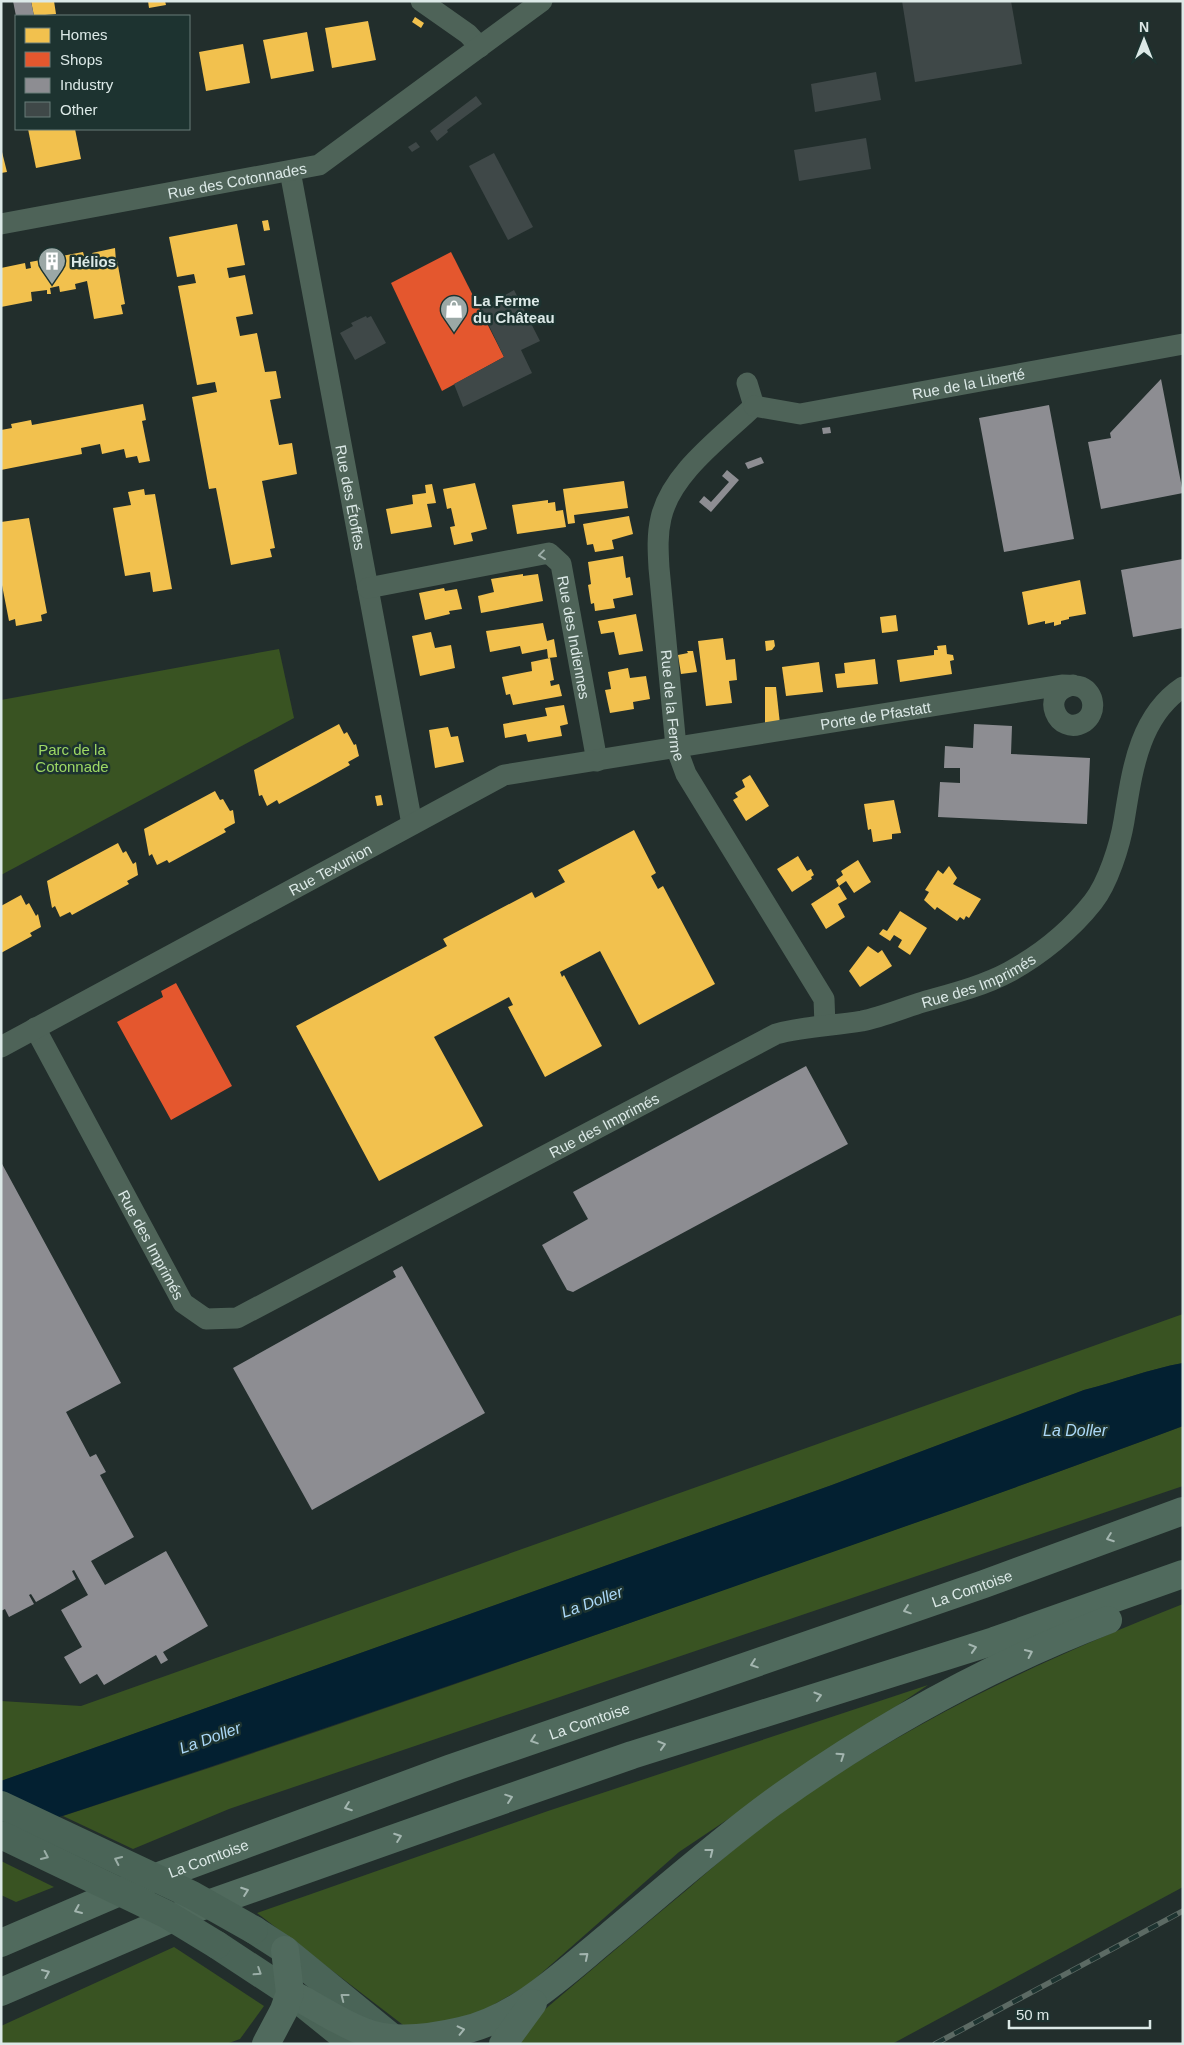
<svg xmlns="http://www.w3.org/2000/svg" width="1184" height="2045" viewBox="0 0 1184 2045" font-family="Helvetica,sans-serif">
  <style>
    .green { fill: #395322 }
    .water { fill: #032031 }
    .homes { fill: #f2c14e }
    .shops { fill: #e4572e }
    .industry { fill: #8d8d92 }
    .building { fill: #3f4848 }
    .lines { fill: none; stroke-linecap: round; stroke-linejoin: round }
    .street { stroke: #4e6358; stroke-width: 21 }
    .secondary { stroke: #4a6457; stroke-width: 28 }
    .highway { stroke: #506a5d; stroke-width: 28 }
    .rail-casing { stroke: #5c6a64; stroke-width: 5.5 }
    .rail { stroke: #1d3330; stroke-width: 4; stroke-dasharray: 11; stroke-linecap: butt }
    .secondary-bridge { stroke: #4a6457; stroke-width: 28 }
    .oneway { stroke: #9cada7 }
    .oneway2 { stroke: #a4b6b0 }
    .oneway3 { stroke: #9aada6 }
    .labels { text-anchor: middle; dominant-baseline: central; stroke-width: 5; stroke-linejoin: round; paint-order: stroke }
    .street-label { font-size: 15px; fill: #dce9e7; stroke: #1d3330 }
    .poi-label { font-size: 15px; font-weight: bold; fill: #dce9e7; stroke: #1d3330; text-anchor: start }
    .park-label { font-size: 15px; fill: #9dd864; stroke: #1d3330 }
    .water-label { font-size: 16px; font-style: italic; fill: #abd8f7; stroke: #1d3330 }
  </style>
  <rect width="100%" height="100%" fill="#222e2c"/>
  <g class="green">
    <path d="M279,649L294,718L1,875V700Z"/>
    <path d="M1183,1314V1363C1149,1369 1117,1382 1084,1390L832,1485L1,1781V1701L81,1706Z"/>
    <path d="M1183,1426V1486L229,1809L133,1849L63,1816C282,1745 500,1669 717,1592C873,1537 1029,1484 1183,1426Z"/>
    <path d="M1183,1604V1887L892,2044H515L529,2024L550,2005C596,1966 642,1927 689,1888C725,1857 762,1825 802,1798C921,1716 1049,1657 1183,1604Z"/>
    <path d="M928,1685L679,1852L528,1985L472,2017L407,2028L257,1913L548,1811Z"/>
    <path d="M1,1861L54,1887L16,1902L1,1895Z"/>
    <path d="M174,1947L264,2006L240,2039L226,2044H1V2026Z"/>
  </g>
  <path class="water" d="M1183,1363V1426C1034,1482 883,1534 733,1587C490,1672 246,1756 1,1836V1781L832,1485L1084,1390C1117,1382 1149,1369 1183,1363Z"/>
  <g class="homes">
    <path d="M31,1H54L56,14L34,16Z"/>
    <path d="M148,1H165L166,5L149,8Z"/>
    <path d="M415,17L424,23L421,28L412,22Z"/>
    <path d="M368,21L376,60L332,68L325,28Z"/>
    <path d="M307,32L314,71L271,79L263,40Z"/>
    <path d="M243,44L250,83L206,91L199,52Z"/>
    <path d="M28,129H75L81,159L36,168Z"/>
    <path d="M1,148L7,172L1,173Z"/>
    <path d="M268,220L270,230L264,231L262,221Z"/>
    <path d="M237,224L245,265L227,268L229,278L245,275L253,314L236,317L240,336L257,333L265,372L276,371L281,398L270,400L279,445L292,443L297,474L262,481L275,548L270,549L272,557L231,565L216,488L209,489L192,397L217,392L215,382L197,385L178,286L196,283L194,274L177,277L169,237Z"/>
    <path d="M115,248L116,261L117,260L125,304L121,305L123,314L94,319L87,281L75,284L76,289L60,292L59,286L50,288L51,294H47V290L31,292L32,301L1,307V268L25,263L26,269L31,268L30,262L83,252L85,259L93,257L92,253Z"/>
    <path d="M143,404L146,420L142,421L150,461L139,463L137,456L126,458L124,449L102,454L100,444L81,448L82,454L1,470V430L12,428L11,424L31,420L32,425Z"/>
    <path d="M624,481L628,508L574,515L575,523L568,524L563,489Z"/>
    <path d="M475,483L487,529L471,533L473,541L454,545L450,527L455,526L451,508L447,509L443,489Z"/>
    <path d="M432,484L436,503L427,504L432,527L391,534L386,509L413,504L412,495L426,493L425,485Z"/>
    <path d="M144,489L145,495L155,494L172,589L153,592L150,572L125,576L113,508L131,505L128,492Z"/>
    <path d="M548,500V503L555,502L556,511L563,510L566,527L517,534L512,505Z"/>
    <path d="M629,516L633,534L612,540L614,549L595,552L593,544L587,545L583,524Z"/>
    <path d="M29,518L47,613L41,615L42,621L16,626L15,619L9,621L1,580V522Z"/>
    <path d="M623,556L626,578L630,577L633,595L613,599L615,608L595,611L594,603L591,604L588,585L591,584L588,562Z"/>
    <path d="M523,574V576L538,574L543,601L481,613L478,596L494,592L491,579Z"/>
    <path d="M1080,580L1086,614L1069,617V619L1061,621V624L1054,626V622L1045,624V621L1028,625L1022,592Z"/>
    <path d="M444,588L445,591L457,589L462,609L449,611L450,614L425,620L419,593Z"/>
    <path d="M636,614L643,651L619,655L614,632L601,634L598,621Z"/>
    <path d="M896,615L898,631L882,633L880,617Z"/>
    <path d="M543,623L547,641L554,639L557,657L548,658L547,649L522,654L520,646L490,652L486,631Z"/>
    <path d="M431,632L435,648L451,645L455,668L420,676L412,636Z"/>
    <path d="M723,638L726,660L735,659L737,680L729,681L732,703L706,706L698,641Z"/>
    <path d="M774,640L775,646L772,650L766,651L765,641Z"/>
    <path d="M946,645L947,654L953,655L954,660L950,661L952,674L900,682L897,660L934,655V650H938L937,646Z"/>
    <path d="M687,651H693L697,672L681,674L678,655L688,653Z"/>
    <path d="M550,658L554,680L550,681L551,686L559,684L562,696L513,705L510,694L506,695L502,677L532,671L531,662Z"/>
    <path d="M875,659L878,684L837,688L835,674L845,673L844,663Z"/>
    <path d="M819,662L823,692L786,696L782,667Z"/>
    <path d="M628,668L630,678L646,676L650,699L633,702L634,709L610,713L605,690L611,689L608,672Z"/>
    <path d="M765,687H776L780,724L765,727Z"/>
    <path d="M564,705L568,724L560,726L562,736L528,742L526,734L505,738L503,724L547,716L545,708Z"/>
    <path d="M339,724L344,734L347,732L354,745L356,744L359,756L348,762L350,765L316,784L279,804L277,800L267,806L262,795L259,796L254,770Z"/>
    <path d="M448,727L451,737L458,736L464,762L435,768L429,730Z"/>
    <path d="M750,775L769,806L746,821L733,800L738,797L735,793L745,787L742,780Z"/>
    <path d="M215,791L220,800L223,799L230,811L233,810L235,823L224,829L226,832L169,863L167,860L157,865L152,854L149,856L144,829Z"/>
    <path d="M381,795L383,805L377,806L375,796Z"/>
    <path d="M894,800L901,833L892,834V839L873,842L871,829L868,830L864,804Z"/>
    <path d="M634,830L656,873L651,876L658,889L663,886L715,984L639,1025L600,951L560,972L562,977L564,975L602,1046L545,1077L508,1007L513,1005L509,997L434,1037L483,1126L379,1181L296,1026L447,946L443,939L532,892L535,898L565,882L558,870Z"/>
    <path d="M118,843L123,853L126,851L133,864L136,862L138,875L127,881L129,884L72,915L70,912L60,917L55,906L52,908L47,881Z"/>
    <path d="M798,856L807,871L811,869L814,875L811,877L812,879L792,892L777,869Z"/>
    <path d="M858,860L871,882L854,893L846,881L839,886L836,880L843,875L841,871Z"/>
    <path d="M949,866L957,878L953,884L981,899L969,918L966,916L964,920L960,917L957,921L937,907L935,910L924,900L929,892L925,890L938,870L943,874Z"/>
    <path d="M839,886L847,899L838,904L845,917L826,929L811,904Z"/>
    <path d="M21,895L26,905L29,903L36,916L38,914L41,927L30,933L32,936L1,953V906Z"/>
    <path d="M900,911L927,928L910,955L898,947L902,940L894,935L890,941L879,934L883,929L887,931Z"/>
    <path d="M868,946L878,953L882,950L892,966L860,987L849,971Z"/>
  </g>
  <g class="shops">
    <path d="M451,252L504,357L442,391L391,283Z"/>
    <path d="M176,983L232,1086L171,1120L117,1022L163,997L161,991Z"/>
  </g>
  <g class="industry">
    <path d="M13,1H31L34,16H16Z"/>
    <path d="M1161,379L1183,493L1101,509L1088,442L1111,438L1110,433Z"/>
    <path d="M1049,405L1074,539L1004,552L979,418Z"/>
    <path d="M830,427L831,433L823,434L822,428Z"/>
    <path d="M761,457L764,463L748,469L745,463Z"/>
    <path d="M727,470L739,480L711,512L699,502L704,496L711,502L729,482L722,476Z"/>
    <path d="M1183,559V628L1133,637L1121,570Z"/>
    <path d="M974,724L1012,726L1011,754L1090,758L1087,824L938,817L940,782L960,783V768H944L945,746L973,748Z"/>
    <path d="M806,1066L848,1144L573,1292L567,1290L542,1245L588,1219L573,1192Z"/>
    <path d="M1,1162L121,1383L66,1412L90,1457L96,1454L106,1472L100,1475L134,1537L91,1561L105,1585L166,1551L208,1626L163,1652L168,1660L161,1664L156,1655L104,1685L97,1674L80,1684L64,1657L82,1647L61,1610L88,1595L74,1570L72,1571L76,1579L54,1592L36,1602L31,1594L29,1595L34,1604L9,1617L5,1609L1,1611Z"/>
    <path d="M402,1266L485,1413L312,1510L233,1368L396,1277L393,1271Z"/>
  </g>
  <g class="building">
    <path d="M902,1H1011L1022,64L915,82Z"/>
    <path d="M876,72L881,100L815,112L811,84Z"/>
    <path d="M476,96L482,104L447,130L448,132L437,141L430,131Z"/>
    <path d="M866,138L871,169L799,181L794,150Z"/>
    <path d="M416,142L420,147L412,152L408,147Z"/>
    <path d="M494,153L533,227L508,240L469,166Z"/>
    <path d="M514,290L540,341L521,350L532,373L463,407L454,384L504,357L481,309Z"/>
    <path d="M366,316L367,318L371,316L386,343L355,360L340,333L353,326L351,323Z"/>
  </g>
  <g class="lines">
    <g class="street">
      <path d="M421,1L468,34L480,47"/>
      <path id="s1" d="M290,171L412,824"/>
      <path id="s2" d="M1,224L319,165L542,1"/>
      <path id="s3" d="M747,383L754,406C722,437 671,473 661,518C657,535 658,551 659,568L676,747L686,774L824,999L825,1025"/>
      <path id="s4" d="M754,406L800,414L1183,344"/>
      <path id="s5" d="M368,588L549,553L561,564L597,761"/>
      <path id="s6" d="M35,1028L183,1303L206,1319L237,1318L776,1034C804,1026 833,1026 862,1021C882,1017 903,1008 923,1002C951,994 983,986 1009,972C1040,955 1071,930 1093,902C1108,883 1120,845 1124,821C1132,773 1138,717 1183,687"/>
      <path id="s7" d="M1,1047L504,775L1062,685C1068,685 1075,685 1081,687C1095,693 1097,713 1084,722C1058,738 1037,692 1073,685"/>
    </g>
    <g class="secondary">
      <path d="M254,1930L285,1950L400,2044"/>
      <path d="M217,1945L290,1993L353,2044"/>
    </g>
    <g class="highway">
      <path id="s8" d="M1,1943L143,1882L449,1769L984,1584L1183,1511"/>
      <path d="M1,1992L194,1909L463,1814L632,1755L994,1641L1183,1574"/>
      <path d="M290,1993C314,2005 337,2021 362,2031C392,2044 431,2038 461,2031C519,2018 565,1972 609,1936C663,1891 716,1844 772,1803C876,1728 989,1666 1108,1620"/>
      <path d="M266,2044L284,2010L290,1993L285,1950"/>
      <path d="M503,2044L533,2003"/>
    </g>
    <g class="rail-casing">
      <path id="rail" d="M935,2044L1183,1911"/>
    </g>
    <use href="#rail" class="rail"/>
    <g class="secondary-bridge">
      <path d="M1,1805L192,1895L254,1930"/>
      <path d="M1,1835L166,1914L217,1945"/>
    </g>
  </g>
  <defs><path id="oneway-chevron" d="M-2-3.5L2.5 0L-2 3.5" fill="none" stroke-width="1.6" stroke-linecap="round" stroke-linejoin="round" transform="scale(1.25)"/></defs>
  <use class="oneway" href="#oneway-chevron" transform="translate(542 555) rotate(173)"/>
  <g class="oneway2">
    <use href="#oneway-chevron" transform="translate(1110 1538) rotate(160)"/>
    <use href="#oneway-chevron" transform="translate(907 1610) rotate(161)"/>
    <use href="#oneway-chevron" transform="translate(973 1648) rotate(-17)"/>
    <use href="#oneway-chevron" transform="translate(1029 1653) rotate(-25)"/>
    <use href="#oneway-chevron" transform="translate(754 1664) rotate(161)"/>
    <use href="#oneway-chevron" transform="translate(818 1696) rotate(-17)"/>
    <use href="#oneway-chevron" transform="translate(534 1740) rotate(161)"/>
    <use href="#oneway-chevron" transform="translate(662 1745) rotate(-17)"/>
    <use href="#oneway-chevron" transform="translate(841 1756) rotate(-34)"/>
    <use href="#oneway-chevron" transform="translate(509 1798) rotate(-19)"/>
    <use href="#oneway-chevron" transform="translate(348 1807) rotate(160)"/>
    <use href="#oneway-chevron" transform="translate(398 1837) rotate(-20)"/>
    <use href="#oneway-chevron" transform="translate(710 1852) rotate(-38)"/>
    <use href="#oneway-chevron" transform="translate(245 1891) rotate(-20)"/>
    <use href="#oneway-chevron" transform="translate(78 1910) rotate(157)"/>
    <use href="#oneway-chevron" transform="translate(585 1956) rotate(-40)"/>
    <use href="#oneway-chevron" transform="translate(46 1973) rotate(-23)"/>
    <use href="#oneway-chevron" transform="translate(461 2030) rotate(-13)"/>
  </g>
  <g class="oneway3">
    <use href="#oneway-chevron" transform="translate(45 1856) rotate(25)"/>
    <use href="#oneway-chevron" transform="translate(118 1860) rotate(-155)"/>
    <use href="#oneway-chevron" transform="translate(258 1972) rotate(33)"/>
    <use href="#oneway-chevron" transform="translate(344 1997) rotate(-142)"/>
  </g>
  <defs>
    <g id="building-pin" transform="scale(1.4375)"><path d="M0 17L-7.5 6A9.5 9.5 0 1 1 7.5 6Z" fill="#9ba8a6" stroke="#1d3330"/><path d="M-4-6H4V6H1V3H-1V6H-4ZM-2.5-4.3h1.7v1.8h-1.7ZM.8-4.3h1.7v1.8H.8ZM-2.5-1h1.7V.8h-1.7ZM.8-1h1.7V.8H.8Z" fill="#fff"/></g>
    <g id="shop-pin" transform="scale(1.4375)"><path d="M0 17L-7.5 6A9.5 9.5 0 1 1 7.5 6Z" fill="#9ba8a6" stroke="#1d3330"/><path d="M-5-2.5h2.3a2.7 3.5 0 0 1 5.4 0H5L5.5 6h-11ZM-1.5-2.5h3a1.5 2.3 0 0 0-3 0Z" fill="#fff"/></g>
  </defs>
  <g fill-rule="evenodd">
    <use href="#building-pin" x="52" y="261"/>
    <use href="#shop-pin" x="454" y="309"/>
  </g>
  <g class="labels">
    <g class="street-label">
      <text stroke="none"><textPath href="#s2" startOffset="240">Rue des Cotonnades</textPath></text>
      <text stroke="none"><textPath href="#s4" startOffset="218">Rue de la Liberté</textPath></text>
      <text stroke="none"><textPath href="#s1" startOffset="332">Rue des Étoffes</textPath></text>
      <text stroke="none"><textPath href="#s5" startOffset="275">Rue des Indiennes</textPath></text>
      <text stroke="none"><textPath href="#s3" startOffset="360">Rue de la Ferme</textPath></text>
      <text stroke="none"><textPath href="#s7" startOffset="948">Porte de Pfastatt</textPath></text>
      <text stroke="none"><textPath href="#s7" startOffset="374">Rue Texunion</textPath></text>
      <text stroke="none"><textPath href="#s6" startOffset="1191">Rue des Imprimés</textPath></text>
      <text stroke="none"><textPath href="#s6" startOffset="786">Rue des Imprimés</textPath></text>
      <text stroke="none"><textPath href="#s6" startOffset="246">Rue des Imprimés</textPath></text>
      <text stroke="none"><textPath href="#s8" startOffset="1034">La Comtoise</textPath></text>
      <text stroke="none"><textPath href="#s8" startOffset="629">La Comtoise</textPath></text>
      <text stroke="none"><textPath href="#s8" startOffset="224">La Comtoise</textPath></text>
    </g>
    <g class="poi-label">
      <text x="71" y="261">Hélios</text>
      <text x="473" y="300">La Ferme<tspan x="473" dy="17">du Château</tspan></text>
    </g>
    <g class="park-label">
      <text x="72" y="749">Parc de la<tspan x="72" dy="17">Cotonnade</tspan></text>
    </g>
    <g class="water-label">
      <text x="1075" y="1430">La Doller</text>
      <text transform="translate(592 1602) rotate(-20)">La Doller</text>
      <text transform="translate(210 1738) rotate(-20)">La Doller</text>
    </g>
  </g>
  <rect width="1184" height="2045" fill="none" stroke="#dce9e7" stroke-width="5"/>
  <rect x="15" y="15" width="175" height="115" fill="#1d3330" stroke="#697c79"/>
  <rect x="25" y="28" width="25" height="15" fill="#f2c14e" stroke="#697c79"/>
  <text x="60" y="40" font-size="15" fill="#dce9e7">Homes</text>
  <rect x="25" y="52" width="25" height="15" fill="#e4572e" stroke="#697c79"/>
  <text x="60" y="65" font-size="15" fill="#dce9e7">Shops</text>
  <rect x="25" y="78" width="25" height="15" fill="#8d8d92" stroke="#697c79"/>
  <text x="60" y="90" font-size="15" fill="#dce9e7">Industry</text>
  <rect x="25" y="102" width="25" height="15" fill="#3f4848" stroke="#697c79"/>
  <text x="60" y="115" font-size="15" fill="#dce9e7">Other</text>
  <g transform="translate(1144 40)" stroke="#1d3330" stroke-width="4" paint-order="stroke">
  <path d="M0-4L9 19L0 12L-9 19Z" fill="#dce9e7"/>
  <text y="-8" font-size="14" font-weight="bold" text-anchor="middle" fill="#dce9e7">N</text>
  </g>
  <path d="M1009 2020v8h141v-8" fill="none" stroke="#dce9e7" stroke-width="2.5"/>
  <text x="1016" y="2020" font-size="15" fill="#dce9e7" stroke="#1d3330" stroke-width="4" paint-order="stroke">50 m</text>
</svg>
